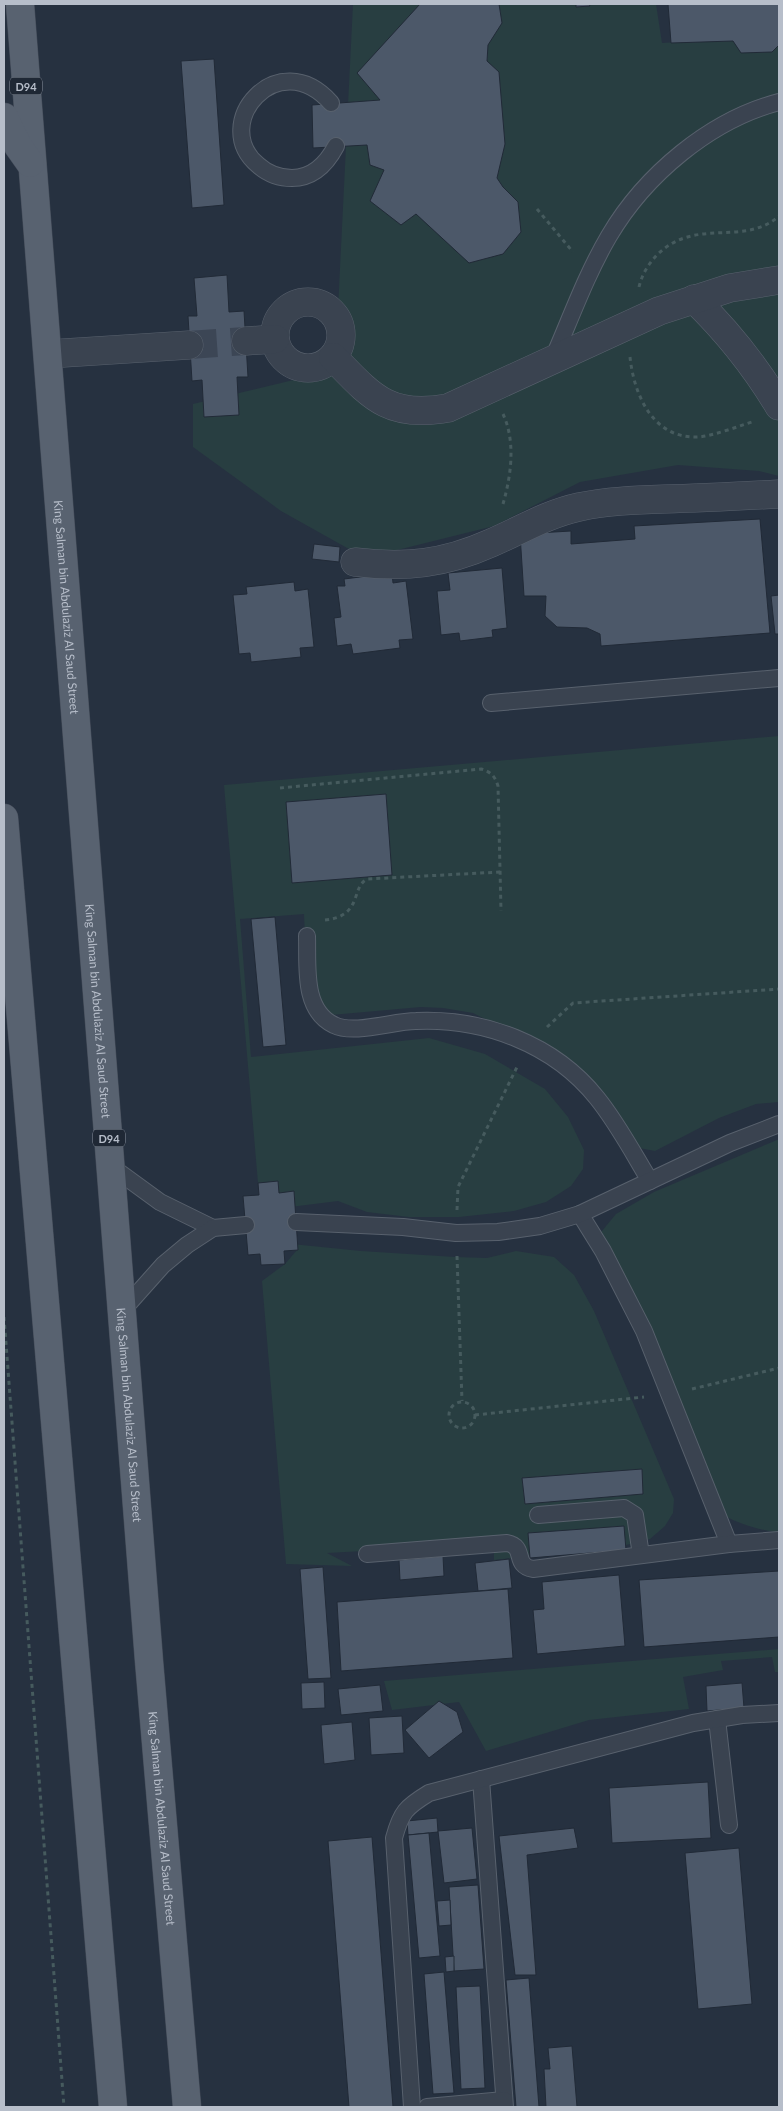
<svg xmlns="http://www.w3.org/2000/svg" width="783" height="2111" viewBox="0 0 783 2111" font-family="Lato,sans-serif">
  <style>
    .green { fill: #283e41 }
    .building { fill: #4c5869; stroke: #212a37 }
    .lines { fill: none; stroke-linecap: round; stroke-linejoin: round }
    .street-tunnel { stroke: #3c4655; stroke-width: 28; stroke-dasharray: 28 14; stroke-linecap: butt }
    .lane-casing { stroke: #58616d; stroke-width: 18 }
    .street-casing { stroke: #58616d; stroke-width: 29 }
    .primary-casing { stroke: #444c59; stroke-width: 29 }
    .path { stroke: #465b5e; stroke-width: 3; stroke-dasharray: 4 4; stroke-linecap: butt }
    .lane { stroke: #3a4350; stroke-width: 16 }
    .street { stroke: #3a4350; stroke-width: 28 }
    .primary { stroke: #586270; stroke-width: 28 }
    .labels { text-anchor: middle; dominant-baseline: central; stroke-width: 4; stroke-linejoin: round; paint-order: stroke }
    .shield { fill: #1f2835; stroke: #89919d; stroke-width: 1 }
    .shield-label { font-size: 11px; font-weight: bold; fill: #b7beca }
    .street-label { font-size: 12px; fill: #b7beca; stroke: #1f2835 }
  </style>
  <rect width="100%" height="100%" fill="#263140"/>
  <g class="green">
    <path d="M353,4H656L662,43L779,36V476L759,471L678,465L580,482L494,526L365,558L281,511L193,447V404L335,370Z"/>
    <path d="M779,736V1102L756,1104L719,1118L655,1151L634,1147L536,1044L473,1013L443,1008L421,1007L331,1015L307,985L304,914L240,919L251,1057L429,1038L485,1054L545,1089L568,1117L584,1150L583,1169L571,1186L546,1202L514,1211L459,1217H409L367,1212L338,1201L274,1209L278,1181L258,1183L224,785Z"/>
    <path d="M777,1140H779V1533C756,1529 738,1524 718,1512L597,1237L616,1214L654,1192Z"/>
    <path d="M282,1243L361,1251L455,1257L487,1258L516,1251L554,1257L574,1275L594,1311L674,1499L673,1513L665,1526L650,1539L626,1545L494,1560V1544L327,1553L352,1566L286,1564L262,1281L285,1264L297,1250Z"/>
    <path d="M779,1649V1672H775L772,1657L721,1661L723,1670L683,1677L689,1709L589,1720L486,1751L459,1702L392,1710L384,1681Z"/>
  </g>
  <g class="building">
    <path d="M420,4H499L502,23L488,45L487,61L499,72L505,144L497,178L503,187L518,202L521,232L503,254L469,263L416,214L401,225L370,201L384,170L370,165L367,145L313,148L312,105L380,100L357,73Z"/>
    <path d="M576,4H589L590,6L576,7Z"/>
    <path d="M668,4H779V45L772,52L741,53L733,41L671,43Z"/>
    <path d="M214,59L224,205L192,208L181,61Z"/>
    <path d="M227,275L229,312L244,311L248,377H237L239,415L204,417L202,380L192,381L188,316H197L194,278Z"/>
    <path d="M760,519L770,633L601,646L600,634L587,628L557,627L545,616L546,596H524L520,534L571,531V544L635,539L634,526Z"/>
    <path d="M314,544L340,547L339,562L312,559Z"/>
    <path d="M502,568L507,628L492,630L493,637L460,641L459,633L441,635L437,591L450,590L448,573Z"/>
    <path d="M392,573L393,583L406,581L413,639L399,640L400,648L353,654L351,644L337,646L334,618L341,617L337,586H345L344,579Z"/>
    <path d="M294,582L295,591L308,589L314,647L300,648L301,657L251,662L250,653L239,654L233,595L247,594L246,587Z"/>
    <path d="M779,595V634H775L771,596Z"/>
    <path d="M386,794L392,875L292,883L286,802Z"/>
    <path d="M275,917L286,1045L263,1047L251,919Z"/>
    <path d="M278,1181L279,1193L294,1191L298,1250L284,1251L285,1264L261,1265L260,1254L248,1255L243,1196L259,1195L258,1183Z"/>
    <path d="M642,1469L643,1494L525,1504L522,1478Z"/>
    <path d="M624,1526L626,1550L530,1558L528,1533Z"/>
    <path d="M443,1556L444,1576L400,1580L399,1560Z"/>
    <path d="M509,1559L512,1588L478,1591L475,1563Z"/>
    <path d="M323,1567L331,1678L308,1679L300,1569Z"/>
    <path d="M779,1571V1637L644,1647L639,1580Z"/>
    <path d="M619,1575L625,1646L537,1654L533,1610L544,1609L542,1582Z"/>
    <path d="M508,1589L513,1658L341,1671L337,1602Z"/>
    <path d="M324,1682L325,1708L302,1709L301,1683Z"/>
    <path d="M742,1683L744,1708L707,1711L706,1686Z"/>
    <path d="M380,1685L383,1711L341,1715L338,1689Z"/>
    <path d="M439,1701L457,1712L463,1732L429,1758L405,1730Z"/>
    <path d="M402,1716L404,1753L371,1755L369,1718Z"/>
    <path d="M352,1722L355,1760L324,1764L321,1725Z"/>
    <path d="M708,1782L711,1838L612,1843L609,1788Z"/>
    <path d="M437,1818L438,1832L408,1835L407,1821Z"/>
    <path d="M472,1828L477,1879L444,1883L438,1831Z"/>
    <path d="M574,1828L578,1848L527,1855L536,1975H515L499,1836Z"/>
    <path d="M429,1833L440,1956L419,1958L408,1835Z"/>
    <path d="M372,1837L393,2107H349L328,1841Z"/>
    <path d="M739,1848L752,2004L698,2009L685,1853Z"/>
    <path d="M478,1885L484,1969L454,1971L449,1887Z"/>
    <path d="M450,1900L451,1925L439,1926L437,1901Z"/>
    <path d="M454,1956V1971L446,1972L445,1957Z"/>
    <path d="M444,1972L454,2093L433,2094L424,1974Z"/>
    <path d="M529,1978L539,2107H516L506,1980Z"/>
    <path d="M480,1986L485,2088L461,2089L456,1987Z"/>
    <path d="M572,2046L577,2107H546L544,2069H550L548,2048Z"/>
  </g>
  <g class="lines">
    <path class="street-tunnel" d="M189,345L246,341"/>
    <g class="lane-casing">
      <g id="lane">
        <path d="M331,103C278,43 209,124 258,165C268,174 278,178 292,178C313,178 327,163 336,146"/>
        <path d="M552,361C570,320 586,275 609,236C645,175 710,120 779,102"/>
        <path d="M491,703L779,678"/>
        <path d="M307,936C308,965 302,1010 334,1025C354,1035 393,1021 416,1021C484,1018 554,1044 597,1098C618,1124 633,1153 650,1181"/>
        <path d="M112,1167L160,1202L213,1228"/>
        <path d="M580,1214L603,1251L644,1331L729,1544"/>
        <path d="M296,1222L403,1227L456,1233L498,1232L540,1226L580,1214L730,1143L779,1124"/>
        <path d="M122,1311L163,1265L187,1245L213,1228L246,1225"/>
        <path d="M538,1515L624,1508L635,1515L641,1555"/>
        <path d="M367,1554L507,1543C527,1547 512,1565 533,1569L729,1544L779,1540"/>
        <path d="M717,1719L729,1825"/>
        <path d="M481,1779L505,2107"/>
        <path d="M412,2107L394,1838C401,1812 406,1807 429,1793L693,1723L742,1715L779,1713"/>
        <path d="M427,2107L504,2100"/>
      </g>
    </g>
    <g class="street-casing">
      <g id="street">
        <path d="M694,299C727,331 755,366 779,406"/>
        <circle cx="308" cy="335" r="33"/>
        <path d="M246,341L275,339"/>
        <path d="M48,354L189,345"/>
        <path d="M333,357C371,396 388,419 448,408L659,311L730,288L779,280"/>
        <path d="M355,562C405,568 444,564 491,543C521,530 547,514 579,507C607,501 636,500 665,499C703,498 741,496 779,494"/>
      </g>
    </g>
    <g class="primary-casing">
      <g id="primary">
        <path id="s1" d="M20,4L149,1661L187,2107"/>
        <path d="M4,117L18,146L30,163"/>
        <path d="M4,818L113,2107"/>
      </g>
    </g>
    <g class="path">
      <path d="M537,209L573,252"/>
      <path d="M639,287C642,274 649,263 658,254C696,217 744,247 779,216"/>
      <path d="M630,357C634,395 653,439 698,437C713,436 739,426 755,421"/>
      <path d="M503,504C511,476 516,442 503,414"/>
      <path d="M280,788L481,769C491,772 495,776 498,786L501,911"/>
      <path d="M325,920C364,916 350,886 368,879L500,872"/>
      <path d="M547,1027L573,1003L779,989"/>
      <path d="M457,1210L458,1187L518,1065"/>
      <path d="M457,1256L462,1401"/>
      <path d="M4,1317L64,2107"/>
      <path d="M692,1389L779,1368"/>
      <circle cx="462" cy="1415" r="13"/>
      <path d="M475,1415L644,1397"/>
    </g>
    <use href="#lane" class="lane"/>
    <use href="#street" class="street"/>
    <use href="#primary" class="primary"/>
  </g>
  <g class="labels">
    <g class="shield">
      <rect x="10" y="77.5" width="32" height="17" rx="4"/>
      <rect x="93" y="1129.5" width="32" height="17" rx="4"/>
    </g>
    <g class="shield-label">
      <text x="26" y="86">D94</text>
      <text x="109" y="1138">D94</text>
    </g>
    <g class="street-label">
      <text stroke="none"><textPath href="#s1" startOffset="605">King Salman bin Abdulaziz Al Saud Street</textPath></text>
      <text stroke="none"><textPath href="#s1" startOffset="1010">King Salman bin Abdulaziz Al Saud Street</textPath></text>
      <text stroke="none"><textPath href="#s1" startOffset="1415">King Salman bin Abdulaziz Al Saud Street</textPath></text>
      <text stroke="none"><textPath href="#s1" startOffset="1820">King Salman bin Abdulaziz Al Saud Street</textPath></text>
    </g>
  </g>
  <rect width="783" height="2111" fill="none" stroke="#b7beca" stroke-width="10"/>
</svg>
